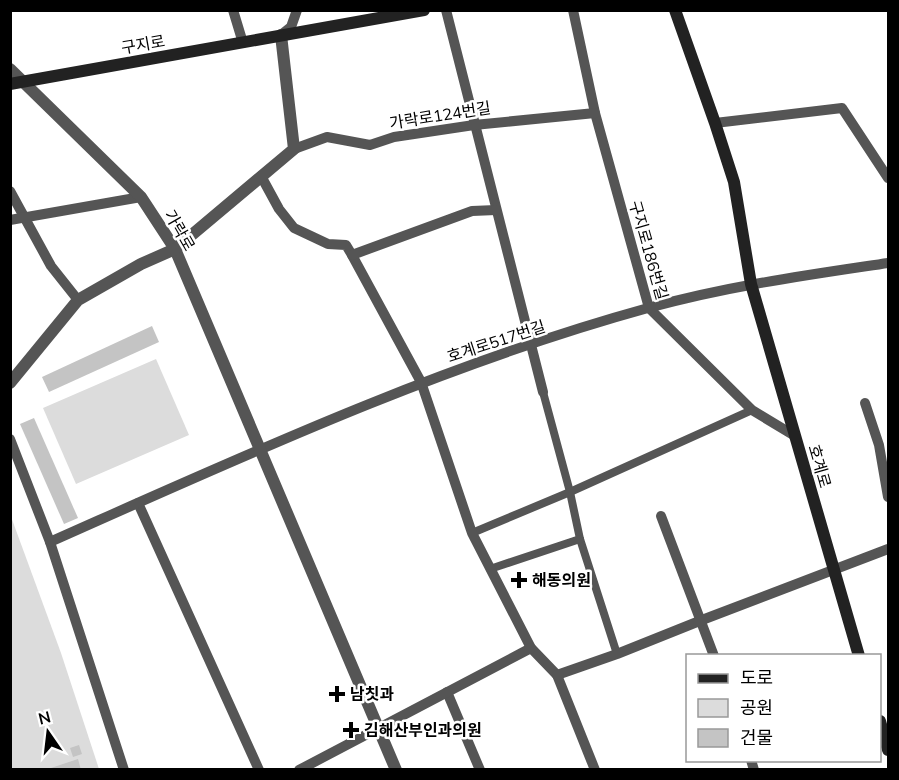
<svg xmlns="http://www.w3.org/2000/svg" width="899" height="780" viewBox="0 0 899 780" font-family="Mulish,'Noto Sans KR',sans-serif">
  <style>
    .green { fill: #dcdcdc }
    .building { fill: #c4c4c4 }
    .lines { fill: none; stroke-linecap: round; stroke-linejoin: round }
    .pedestrian { stroke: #555; stroke-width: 8 }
    .minor { stroke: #555; stroke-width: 10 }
    .tertiary { stroke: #555; stroke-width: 12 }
    .secondary { stroke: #222; stroke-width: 12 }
    .poi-dot { fill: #000; stroke: #fff; stroke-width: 2 }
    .labels { text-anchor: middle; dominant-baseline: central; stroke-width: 5; stroke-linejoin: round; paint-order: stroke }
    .street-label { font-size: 16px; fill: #000; stroke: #fff }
    .poi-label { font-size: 16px; font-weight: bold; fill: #000; stroke: #fff; text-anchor: start }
  </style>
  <rect width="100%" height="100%" fill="#fff"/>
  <g class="green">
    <path d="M156,359L189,435L76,484L43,408Z"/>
    <path d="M10,514L61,653L99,769H11Z"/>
  </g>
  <g class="building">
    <path d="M152,326L159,342L49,392L42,377Z"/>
    <path d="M34,418L78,518L64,524L20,424Z"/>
    <path d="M79,745L82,754L73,757L70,748Z"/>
    <path d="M78,759L81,770H48V769Z"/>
  </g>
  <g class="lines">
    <g class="pedestrian">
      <path d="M543,392L570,492L580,539L617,654"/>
      <path d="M472,533L570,492L752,410"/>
      <path d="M490,569L580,539"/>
    </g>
    <g class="minor">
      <path d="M233,10L243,43"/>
      <path d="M446,10L543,392"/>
      <path d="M573,10L595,113L649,308L752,410L795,436"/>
      <path d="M281,35L291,27L297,10"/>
      <path d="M715,123L842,108L888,178"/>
      <path d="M294,149L327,137L370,145L394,137L474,125L595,113"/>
      <path d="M261,176L279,209L294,228L328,244L346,245L352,255L421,382L472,533L531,648L557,675L595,770"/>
      <path d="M10,191L51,266L78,300"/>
      <path d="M10,220L141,197"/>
      <path d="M352,255L472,211L496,210"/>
      <path d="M865,403L879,445L888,497"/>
      <path d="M10,439L50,542L124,770"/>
      <path d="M138,503L259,770"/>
      <path d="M661,516L714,656"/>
      <path d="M50,542C246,455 441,365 648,308C727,286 808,275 888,263"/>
      <path d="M557,675L617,654L702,620L888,549"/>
      <path d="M447,692L480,770"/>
      <path d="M751,760L754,770"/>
      <path d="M299,770L531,648"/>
    </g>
    <g class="tertiary">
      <path d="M10,69L141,197L175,249L396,770"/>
      <path d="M10,383L78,300L141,264L175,249L294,149L281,35"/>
    </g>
    <g class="secondary">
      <path d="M675,10L715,123L734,182L751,284L859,656"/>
      <path d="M10,84L424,10"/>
      <path d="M880,721L888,750"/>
    </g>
  </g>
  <g class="poi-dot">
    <path d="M516 571h6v6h6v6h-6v6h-6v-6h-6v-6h6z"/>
    <path d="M334 685h6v6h6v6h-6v6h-6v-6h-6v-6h6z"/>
    <path d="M348 721h6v6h6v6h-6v6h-6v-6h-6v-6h6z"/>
  </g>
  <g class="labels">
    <g class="street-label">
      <text transform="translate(143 44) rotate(-10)">구지로</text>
      <text transform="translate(440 115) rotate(-9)">가락로124번길</text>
      <text transform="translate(180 230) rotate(60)">가락로</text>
      <text transform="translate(649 250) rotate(74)">구지로186번길</text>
      <text transform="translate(496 341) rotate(-18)">호계로517번길</text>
      <text transform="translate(820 466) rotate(74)">호계로</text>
    </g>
    <g class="poi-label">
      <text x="532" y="580">해동의원</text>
      <text x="350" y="694">남칫과</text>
      <text x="364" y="730">김해산부인과의원</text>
    </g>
  </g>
  <rect width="899" height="780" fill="none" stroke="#000000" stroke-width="24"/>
  <rect x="686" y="654" width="195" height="108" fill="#ffffff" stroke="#999999" stroke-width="1.5"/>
  <rect x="698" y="674" width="30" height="9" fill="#222222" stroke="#999999" stroke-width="1.5"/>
  <text x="740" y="684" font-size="18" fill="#000000">도로</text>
  <rect x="698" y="699" width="30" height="18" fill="#dcdcdc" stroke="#999999" stroke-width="1.5"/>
  <text x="740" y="714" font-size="18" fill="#000000">공원</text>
  <rect x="698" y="729" width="30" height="18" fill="#c4c4c4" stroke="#999999" stroke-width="1.5"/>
  <text x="740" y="744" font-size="18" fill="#000000">건물</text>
  <g transform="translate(48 732) rotate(346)" stroke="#ffffff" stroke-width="4.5" paint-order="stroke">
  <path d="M0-4.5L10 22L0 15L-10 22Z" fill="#000000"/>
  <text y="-9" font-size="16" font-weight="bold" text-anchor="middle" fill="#000000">N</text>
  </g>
</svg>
